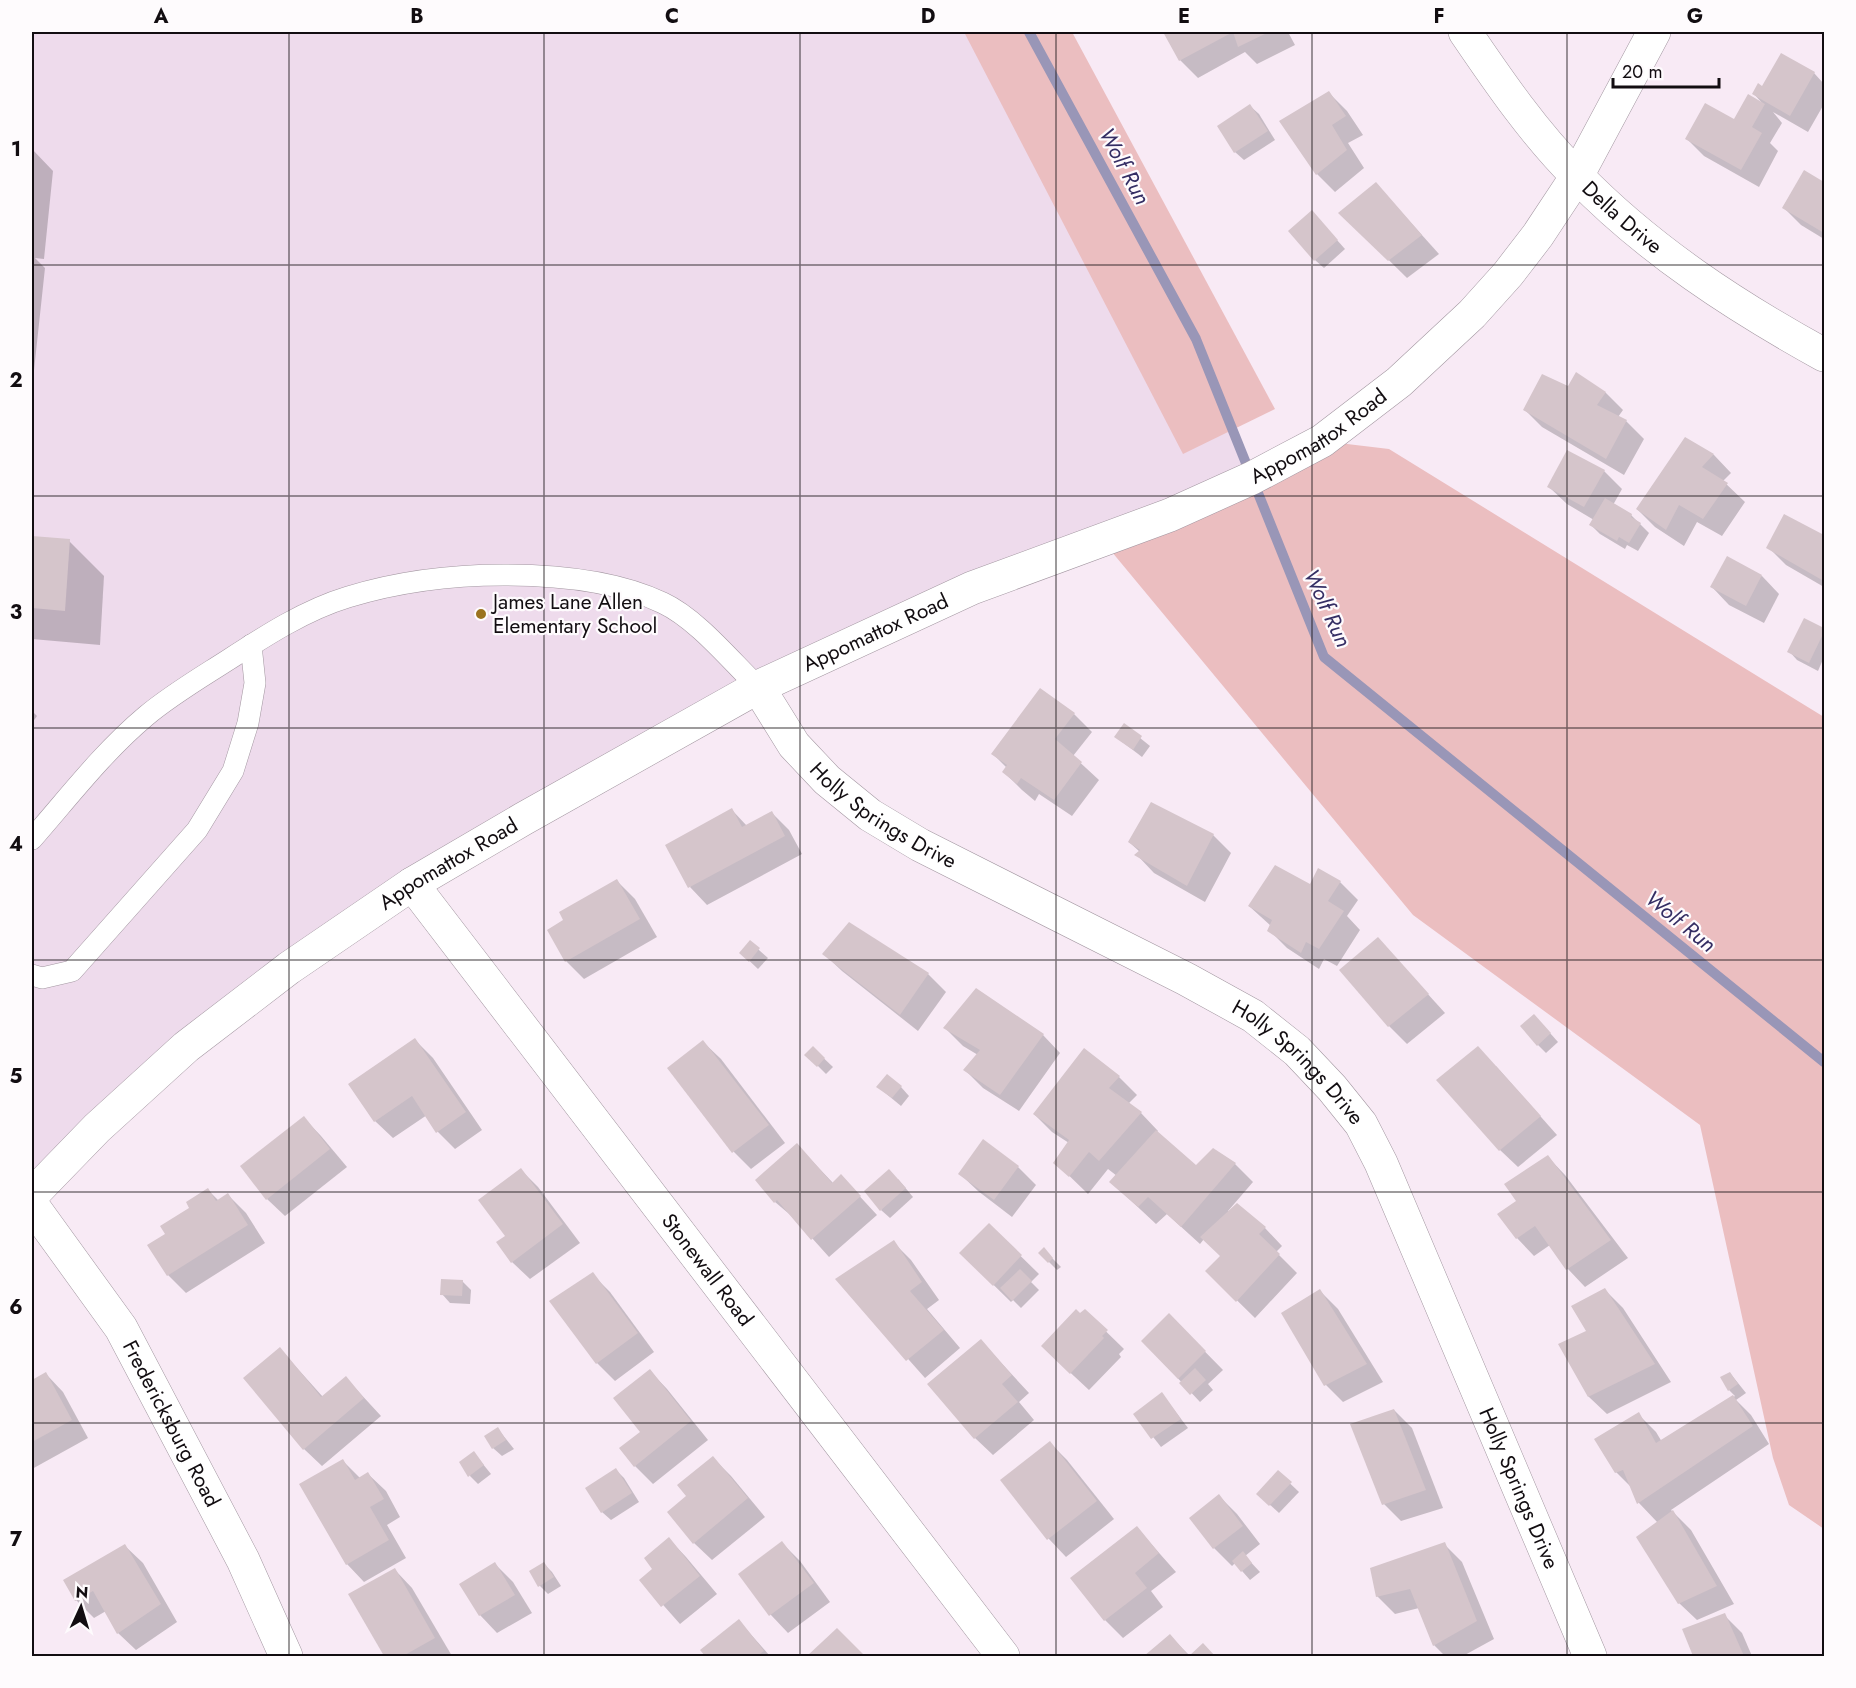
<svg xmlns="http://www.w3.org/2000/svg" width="1856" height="1688" viewBox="0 0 1856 1688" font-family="Jost,sans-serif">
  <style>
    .built { fill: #eedbec }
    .green { fill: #ebbec0 }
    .shadow { fill: #0003 }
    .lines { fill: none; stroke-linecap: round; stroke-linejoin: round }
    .stream { stroke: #9996b7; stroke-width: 10 }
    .building { fill: #d5c5cb }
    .service-casing { stroke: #a397a1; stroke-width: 22 }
    .minor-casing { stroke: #a397a1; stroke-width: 34 }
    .service { stroke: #fff; stroke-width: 21 }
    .minor { stroke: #fff; stroke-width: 33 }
    .grid { fill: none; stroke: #120d11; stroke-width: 1.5; stroke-opacity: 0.55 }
    .poi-dot { fill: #9b721f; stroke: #fefbfd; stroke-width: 2 }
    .labels { text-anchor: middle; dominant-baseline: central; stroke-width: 4.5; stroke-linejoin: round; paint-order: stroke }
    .street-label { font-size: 21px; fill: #120d11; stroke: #fefbfd }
    .poi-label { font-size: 21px; fill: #120d11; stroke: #fefbfd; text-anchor: start }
    .water-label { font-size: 22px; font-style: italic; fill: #352e64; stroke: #fefbfd }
    .neatline { fill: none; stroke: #120d11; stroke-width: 2 }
    .grid-label { font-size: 20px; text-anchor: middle; font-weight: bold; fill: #120d11 }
  </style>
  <rect width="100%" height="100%" fill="#f8eaf5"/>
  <path class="built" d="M32,32H1030L1196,339L1252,478L758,687L289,968L32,1195Z"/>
  <g class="green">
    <path d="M964,32H1072L1275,409L1183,454Z"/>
    <path d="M1322,441L1389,449L1824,717V1529L1789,1505L1773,1458L1700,1125L1413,915L1102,540Z"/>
  </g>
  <g class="shadow">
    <path d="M1165,32H1288L1295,45L1257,64L1245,52L1198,78L1180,60Z"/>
    <path d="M1814,73L1824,84V104L1808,132L1773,112L1782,123L1770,143L1778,151L1759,187L1704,156L1687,139L1735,121L1763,104L1754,94L1762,88Z"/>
    <path d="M1329,93L1347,111L1363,135L1348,143L1364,168L1335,192L1317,174L1281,121Z"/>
    <path d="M1250,106L1259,114L1275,140L1244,160L1235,152Z"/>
    <path d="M32,149L53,171L44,259L35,258L45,268L32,389Z"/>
    <path d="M1805,172L1824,184V239L1801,225L1783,207Z"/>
    <path d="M1376,184L1439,254L1407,278L1341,213Z"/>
    <path d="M1320,221L1345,249L1324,268L1315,260Z"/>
    <path d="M1576,374L1606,393L1623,410L1618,417L1626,421L1644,439L1624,475L1542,427L1525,410L1568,388Z"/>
    <path d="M1685,439L1714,455L1731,473L1723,481L1745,502L1722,536L1697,522L1684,546L1655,527L1637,509Z"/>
    <path d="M1604,471L1622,489L1613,505L1631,515L1649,533L1638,551L1627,545L1625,549L1600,534L1591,525L1594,520L1567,504L1549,487Z"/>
    <path d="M1785,516L1824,537V587L1786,565L1768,547Z"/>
    <path d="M32,538L69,541L104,576L100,645L32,639Z"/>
    <path d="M1762,576L1779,594L1764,623L1729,605L1712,587Z"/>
    <path d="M1805,620L1824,630V657L1818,671L1797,660L1789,651Z"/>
    <path d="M32,711L37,716L32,723Z"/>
    <path d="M1074,714L1092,732L1073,756L1099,780L1072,816L1039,794L1035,801L1022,790L1004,772L1007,768L993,754Z"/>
    <path d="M1124,725L1150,746L1142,757L1116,737Z"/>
    <path d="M732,810L747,826L771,812L789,830L802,854L707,905L690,887Z"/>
    <path d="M1213,835L1231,853L1205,902L1154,873L1137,855L1140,852L1129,842Z"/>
    <path d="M617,881L635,899L657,937L584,979L566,961Z"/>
    <path d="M1340,882L1358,900L1347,916L1360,930L1337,966L1324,959L1319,969L1287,948L1269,930L1271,926L1249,906L1310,886Z"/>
    <path d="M1378,939L1445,1013L1407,1044L1389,1026Z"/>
    <path d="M750,942L768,958L758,969L741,953Z"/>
    <path d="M824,954L928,974L946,992L918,1031L842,971Z"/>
    <path d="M1542,1024L1558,1042L1546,1053L1538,1045Z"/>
    <path d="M945,1028L1043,1035L1060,1053L1019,1111L983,1088L965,1070L978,1055L963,1046Z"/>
    <path d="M415,1040L433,1058L482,1130L455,1149L438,1132L427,1115L393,1138L375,1121Z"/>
    <path d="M703,1042L721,1059L785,1143L751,1169L734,1152Z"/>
    <path d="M813,1048L833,1067L826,1074L815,1063Z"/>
    <path d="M1084,1050L1119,1077L1137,1095L1128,1104L1141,1113L1158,1131L1157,1132L1196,1167L1213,1150L1235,1164L1253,1182L1228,1211L1265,1228L1282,1246L1276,1252L1297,1273L1255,1318L1207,1271L1222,1256L1204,1239L1200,1244L1167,1214L1156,1224L1111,1182L1117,1176L1108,1169L1088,1194L1055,1162L1069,1143L1052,1132L1034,1114Z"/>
    <path d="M1496,1066L1557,1135L1518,1167L1500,1150Z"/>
    <path d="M878,1087H901L909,1096L901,1106Z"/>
    <path d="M304,1118L321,1136L347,1167L285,1216L267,1199Z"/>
    <path d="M983,1142L1018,1167L1036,1185L1012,1217L978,1191L960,1174Z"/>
    <path d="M797,1145L833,1183L841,1176L877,1215L829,1257L794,1218L775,1202Z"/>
    <path d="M1548,1157L1565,1175L1628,1258L1585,1287L1568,1269L1550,1245L1534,1256L1517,1238L1518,1201Z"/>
    <path d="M521,1170L538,1187L580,1243L530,1279L512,1262L507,1236Z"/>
    <path d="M898,1179L913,1197L890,1218L881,1210Z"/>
    <path d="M208,1190L219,1201L228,1195L246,1213L265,1243L186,1293L168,1275L167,1234Z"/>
    <path d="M989,1225L1039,1274L1031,1282L1039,1290L1021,1308L1013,1300L1011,1302L961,1253Z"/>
    <path d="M893,1242L911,1260L939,1300L927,1309L960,1348L925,1378L838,1280Z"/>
    <path d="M1044,1250L1061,1267L1057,1270L1040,1253Z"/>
    <path d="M592,1274L610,1292L654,1352L615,1381L597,1363Z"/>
    <path d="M462,1281L471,1290L470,1304L450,1303L442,1294Z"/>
    <path d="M1605,1290L1623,1308L1671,1382L1607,1414L1589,1397L1560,1345L1588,1331Z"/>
    <path d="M1320,1291L1338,1309L1383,1382L1343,1402L1326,1385Z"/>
    <path d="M1085,1311L1124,1349L1119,1354L1121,1357L1089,1390L1060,1363L1080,1315Z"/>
    <path d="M1169,1315L1223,1370L1208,1384L1213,1390L1200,1402L1143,1341Z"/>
    <path d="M981,1341L1029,1393L1019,1402L1034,1420L993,1455L975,1438Z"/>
    <path d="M280,1349L323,1397L346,1378L381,1416L322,1466L304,1449Z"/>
    <path d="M650,1371L667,1389L708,1440L653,1484L635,1466L642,1432Z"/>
    <path d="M1730,1373L1746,1393L1736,1400L1751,1415L1769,1444L1671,1510L1691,1530L1734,1604L1697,1620L1679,1603L1658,1523L1639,1503L1633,1489L1616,1472L1638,1414L1656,1432L1662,1442L1735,1396L1729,1390Z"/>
    <path d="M46,1374L63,1392L88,1438L32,1469V1382Z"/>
    <path d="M1162,1394L1188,1428L1161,1447L1135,1414Z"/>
    <path d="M1394,1410L1412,1428L1443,1508L1401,1521L1384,1504Z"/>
    <path d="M498,1429L514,1449L502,1456L493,1448Z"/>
    <path d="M1050,1443L1067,1460L1114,1519L1066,1557L1049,1539L1002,1480Z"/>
    <path d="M474,1453L491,1474L478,1484L470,1476Z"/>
    <path d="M713,1458L731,1476L765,1517L712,1560L694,1543L688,1496Z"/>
    <path d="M343,1461L360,1478L368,1474L386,1491L400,1517L387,1525L406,1558L364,1582L347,1564Z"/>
    <path d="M616,1470L624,1478L639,1502L611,1520L602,1512Z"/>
    <path d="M1278,1472L1299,1492L1279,1513L1258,1494Z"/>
    <path d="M1219,1496L1237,1514L1260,1544L1245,1556L1260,1572L1250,1580L1235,1563L1232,1566L1214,1548L1191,1518Z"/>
    <path d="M1137,1528L1176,1572L1151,1591L1163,1607L1123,1638L1105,1620Z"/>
    <path d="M669,1539L686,1557L717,1594L680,1624L641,1580L654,1569Z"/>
    <path d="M782,1543L800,1561L830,1602L788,1633L771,1615L740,1574Z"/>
    <path d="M1444,1544L1462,1562L1494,1639L1463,1656H1445L1434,1645L1419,1608L1395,1614L1377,1596Z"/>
    <path d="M125,1546L143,1563L177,1622L136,1650L118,1633L106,1611L94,1618L76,1600Z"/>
    <path d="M495,1564L513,1582L532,1613L497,1633L480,1615Z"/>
    <path d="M544,1564L552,1572L561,1586L548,1594L540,1586L531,1571Z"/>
    <path d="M395,1570L412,1588L452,1656H386L350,1595Z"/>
    <path d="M1724,1615L1742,1633L1752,1656H1695L1684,1630Z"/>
    <path d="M739,1621L770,1656H707L702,1650Z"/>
    <path d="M837,1631L863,1656H809Z"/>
    <path d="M1170,1636L1190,1656H1146Z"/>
  </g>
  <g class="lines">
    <path class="stream" d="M1029,32L1196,339L1324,657L1824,1062"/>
  </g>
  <g class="building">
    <path d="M1163,32H1269L1238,47L1233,32L1179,61Z"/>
    <path d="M1781,53L1815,72L1790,116L1752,94L1758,83L1762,86Z"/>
    <path d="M1329,91L1346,116L1332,125L1347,150L1316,175L1279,121Z"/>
    <path d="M1748,94L1765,104L1752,127L1762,133L1741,170L1685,139L1705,103L1734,119Z"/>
    <path d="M1250,104L1268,131L1234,153L1217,126Z"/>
    <path d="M1804,170L1824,182V233L1782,208Z"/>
    <path d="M1376,182L1422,235L1388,261L1338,213Z"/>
    <path d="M1312,210L1338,240L1314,261L1288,231Z"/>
    <path d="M1576,372L1606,392L1597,405L1627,420L1606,459L1523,410L1542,374L1568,386Z"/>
    <path d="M1685,437L1714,454L1702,467L1728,483L1703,519L1679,505L1666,530L1636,509Z"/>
    <path d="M1567,450L1605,470L1584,507L1547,487Z"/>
    <path d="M1605,498L1632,514L1631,517L1641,523L1629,543L1619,537L1617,541L1589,525Z"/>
    <path d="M1784,514L1824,535V575L1822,580L1766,548Z"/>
    <path d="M32,536L70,539L65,611L32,608Z"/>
    <path d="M1727,556L1762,575L1746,606L1710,587Z"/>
    <path d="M1804,618L1824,628V632L1809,663L1787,652Z"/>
    <path d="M1040,688L1075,713L1055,739L1082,762L1054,800L1021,778L1017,784L1002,772L1007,765L991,754Z"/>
    <path d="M1124,723L1142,736L1133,750L1114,737Z"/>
    <path d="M1151,802L1214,834L1187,886L1134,855L1140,850L1128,842Z"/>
    <path d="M732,808L742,827L772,811L785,836L688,888L665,845Z"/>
    <path d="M1275,865L1310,884L1318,868L1341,881L1328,901L1344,911L1319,949L1306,942L1301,953L1267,931L1272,920L1248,906Z"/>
    <path d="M617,879L640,919L565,962L547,930L563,920L559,912Z"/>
    <path d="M849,922L929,973L900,1015L822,954Z"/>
    <path d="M1378,937L1429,994L1388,1027L1339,970Z"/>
    <path d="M750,940L760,948L749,962L739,953Z"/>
    <path d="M976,988L1044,1034L1000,1095L963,1070L980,1050L943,1028Z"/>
    <path d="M1534,1014L1551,1033L1537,1046L1520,1026Z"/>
    <path d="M415,1038L466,1112L436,1133L412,1096L374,1122L348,1084Z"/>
    <path d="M703,1040L769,1125L732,1153L667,1068Z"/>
    <path d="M813,1046L825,1058L817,1067L804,1055Z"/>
    <path d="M1478,1046L1541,1116L1499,1151L1436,1080Z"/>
    <path d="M1084,1048L1120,1076L1109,1088L1142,1112L1099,1161L1089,1152L1069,1177L1053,1163L1069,1140L1033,1114Z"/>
    <path d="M887,1074L902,1086L892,1098L876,1087Z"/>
    <path d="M304,1116L330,1149L266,1200L240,1166Z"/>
    <path d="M1156,1130L1196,1165L1213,1148L1236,1163L1181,1227L1148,1197L1138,1207L1109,1182Z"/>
    <path d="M983,1139L1019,1166L994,1200L958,1174Z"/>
    <path d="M797,1143L832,1183L841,1174L861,1196L811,1240L777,1200L774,1203L755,1180Z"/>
    <path d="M1548,1155L1611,1240L1566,1270L1535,1226L1516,1239L1497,1214L1516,1201L1504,1184Z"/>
    <path d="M521,1168L563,1224L511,1263L496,1242L505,1236L478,1200Z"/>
    <path d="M889,1169L906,1188L880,1211L864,1191Z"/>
    <path d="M208,1188L216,1201L228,1193L248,1225L167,1276L147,1245L165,1234L160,1226L189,1208L186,1202Z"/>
    <path d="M1237,1203L1266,1227L1259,1234L1280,1254L1236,1302L1205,1271L1220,1256L1200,1237Z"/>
    <path d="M989,1223L1022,1255L993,1286L959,1253Z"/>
    <path d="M894,1240L922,1282L910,1291L944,1330L906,1361L835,1279Z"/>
    <path d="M1044,1247L1053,1258L1048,1263L1038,1253Z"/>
    <path d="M1020,1269L1032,1281L1012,1301L1000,1288Z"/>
    <path d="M593,1272L638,1333L596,1364L549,1301Z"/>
    <path d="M441,1279L463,1280L462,1296L440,1295Z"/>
    <path d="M1605,1288L1655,1364L1588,1397L1558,1344L1586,1331L1571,1306Z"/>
    <path d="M1320,1289L1367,1364L1324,1386L1281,1313Z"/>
    <path d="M1076,1309L1080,1313L1085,1309L1108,1330L1102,1336L1104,1338L1070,1374L1041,1346Z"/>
    <path d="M1169,1313L1206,1351L1178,1379L1141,1341Z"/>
    <path d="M981,1339L1012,1375L1002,1384L1018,1402L974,1439L927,1384Z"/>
    <path d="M280,1347L321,1397L346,1376L364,1398L303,1450L243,1378Z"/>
    <path d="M1195,1368L1206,1380L1190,1395L1179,1383Z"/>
    <path d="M650,1369L691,1421L634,1467L619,1448L640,1432L613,1398Z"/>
    <path d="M46,1372L72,1420L32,1442V1380Z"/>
    <path d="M1730,1372L1738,1384L1728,1391L1720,1377Z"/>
    <path d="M1162,1392L1181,1419L1151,1439L1133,1414Z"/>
    <path d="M1733,1395L1753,1426L1637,1504L1623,1470L1615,1473L1594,1439L1639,1412L1656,1443Z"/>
    <path d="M1394,1409L1426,1490L1382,1505L1350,1424Z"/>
    <path d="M498,1427L506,1440L492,1449L484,1436Z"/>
    <path d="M1050,1441L1097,1501L1047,1540L1000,1480Z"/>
    <path d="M474,1451L484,1465L468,1477L459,1462Z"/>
    <path d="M713,1456L748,1498L693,1544L667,1512L686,1496L677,1485Z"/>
    <path d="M343,1459L355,1480L368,1472L384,1499L370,1507L389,1540L346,1565L299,1484Z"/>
    <path d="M616,1468L632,1493L601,1513L585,1488Z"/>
    <path d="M1278,1470L1292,1482L1269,1506L1256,1494Z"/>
    <path d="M1219,1494L1243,1526L1213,1549L1189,1518Z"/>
    <path d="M1673,1510L1717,1586L1678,1604L1636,1537Z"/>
    <path d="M1137,1526L1159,1553L1135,1573L1147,1588L1104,1621L1070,1578Z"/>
    <path d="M669,1537L700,1576L661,1607L639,1580L652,1569L644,1558Z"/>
    <path d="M782,1541L814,1583L769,1616L738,1574Z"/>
    <path d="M1445,1542L1477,1621L1433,1646L1410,1589L1376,1597L1370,1568Z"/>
    <path d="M125,1544L161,1604L117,1634L93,1591L75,1601L63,1580Z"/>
    <path d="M1243,1551L1252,1563L1241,1572L1232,1561Z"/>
    <path d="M495,1562L515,1595L479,1616L459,1584Z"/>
    <path d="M544,1562L554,1577L538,1587L529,1571Z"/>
    <path d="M395,1568L435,1638L403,1656H384L348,1594Z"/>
    <path d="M1725,1613L1744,1656H1693L1682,1629Z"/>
    <path d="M739,1619L764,1651L757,1656H705L700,1650Z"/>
    <path d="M837,1628L865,1656H807Z"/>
    <path d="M1170,1634L1189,1656L1203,1643L1215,1656H1144Z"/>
  </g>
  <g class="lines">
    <g class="service-casing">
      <g id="service">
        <path d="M32,839C68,798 103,752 146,716C171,695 200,678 228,660C265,636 305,610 348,597C397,582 452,575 504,575C555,575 617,581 663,603C697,619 731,661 758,687"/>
        <path d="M32,975L42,978L72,971L197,830L233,771L248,723L255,683L251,645"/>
      </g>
    </g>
    <g class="minor-casing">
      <g id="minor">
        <path id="s1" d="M1465,32C1499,82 1534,133 1577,176C1649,250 1735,306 1824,355"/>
        <path id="s2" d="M758,687L794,745L827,780L870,815L920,845L1186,979L1253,1016L1297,1051L1332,1088L1361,1124L1381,1163L1590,1656"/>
        <path id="s3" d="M412,884L1003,1656"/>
        <path id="s4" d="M32,1195L97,1128L186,1047L289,968L412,884L523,819L758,687L972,588L1170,515L1252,478L1322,441L1399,382L1472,314L1508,274L1538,235L1577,176L1654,32"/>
        <path id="s5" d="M32,1205L121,1328L243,1560L286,1656"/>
      </g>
    </g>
    <use href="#service" class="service"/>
    <use href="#minor" class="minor"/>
  </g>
  <path class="grid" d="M289,32V1656M544,32V1656M800,32V1656M1056,32V1656M1312,32V1656M1567,32V1656M32,265H1824M32,496H1824M32,728H1824M32,960H1824M32,1192H1824M32,1423H1824"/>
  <circle class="poi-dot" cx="481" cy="614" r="6"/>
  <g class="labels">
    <g class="street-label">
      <text stroke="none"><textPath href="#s1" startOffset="244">Della Drive</textPath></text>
      <text stroke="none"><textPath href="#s4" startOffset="1506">Appomattox Road</textPath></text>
      <text stroke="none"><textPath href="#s4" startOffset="1020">Appomattox Road</textPath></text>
      <text stroke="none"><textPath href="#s2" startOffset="183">Holly Springs Drive</textPath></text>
      <text stroke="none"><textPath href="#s4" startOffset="534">Appomattox Road</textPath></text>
      <text stroke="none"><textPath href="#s2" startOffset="669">Holly Springs Drive</textPath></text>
      <text stroke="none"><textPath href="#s3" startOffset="486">Stonewall Road</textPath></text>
      <text stroke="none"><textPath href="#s5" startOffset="260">Fredericksburg Road</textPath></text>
      <text stroke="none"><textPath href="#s2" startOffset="1155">Holly Springs Drive</textPath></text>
    </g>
    <g class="poi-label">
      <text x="493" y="602">James Lane Allen<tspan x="493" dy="24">Elementary School</tspan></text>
    </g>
    <g class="water-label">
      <text transform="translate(1125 166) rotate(62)">Wolf Run</text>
      <text transform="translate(1328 608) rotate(65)">Wolf Run</text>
      <text transform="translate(1681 921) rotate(39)">Wolf Run</text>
    </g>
  </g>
  <rect width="1856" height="1688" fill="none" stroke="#fefbfd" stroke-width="66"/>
  <g transform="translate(81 1607) rotate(4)" stroke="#fefbfd" stroke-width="4.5" paint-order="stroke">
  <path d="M0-4.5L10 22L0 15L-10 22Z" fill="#120d11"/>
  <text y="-9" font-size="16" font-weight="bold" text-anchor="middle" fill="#120d11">N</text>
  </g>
  <path d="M1613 78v9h106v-9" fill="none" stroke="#120d11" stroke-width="3"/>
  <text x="1622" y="78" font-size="18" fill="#120d11" stroke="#fefbfd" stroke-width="4.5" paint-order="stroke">20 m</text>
  <rect x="33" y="33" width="1790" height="1622" class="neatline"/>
  <g class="grid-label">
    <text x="161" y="23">A</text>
    <text x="417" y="23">B</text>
    <text x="672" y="23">C</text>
    <text x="928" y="23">D</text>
    <text x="1184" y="23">E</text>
    <text x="1439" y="23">F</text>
    <text x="1695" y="23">G</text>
    <text x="16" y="156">1</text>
    <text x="16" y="387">2</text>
    <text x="16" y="619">3</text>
    <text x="16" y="851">4</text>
    <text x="16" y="1083">5</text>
    <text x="16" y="1314">6</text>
    <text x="16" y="1546">7</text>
  </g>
</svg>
